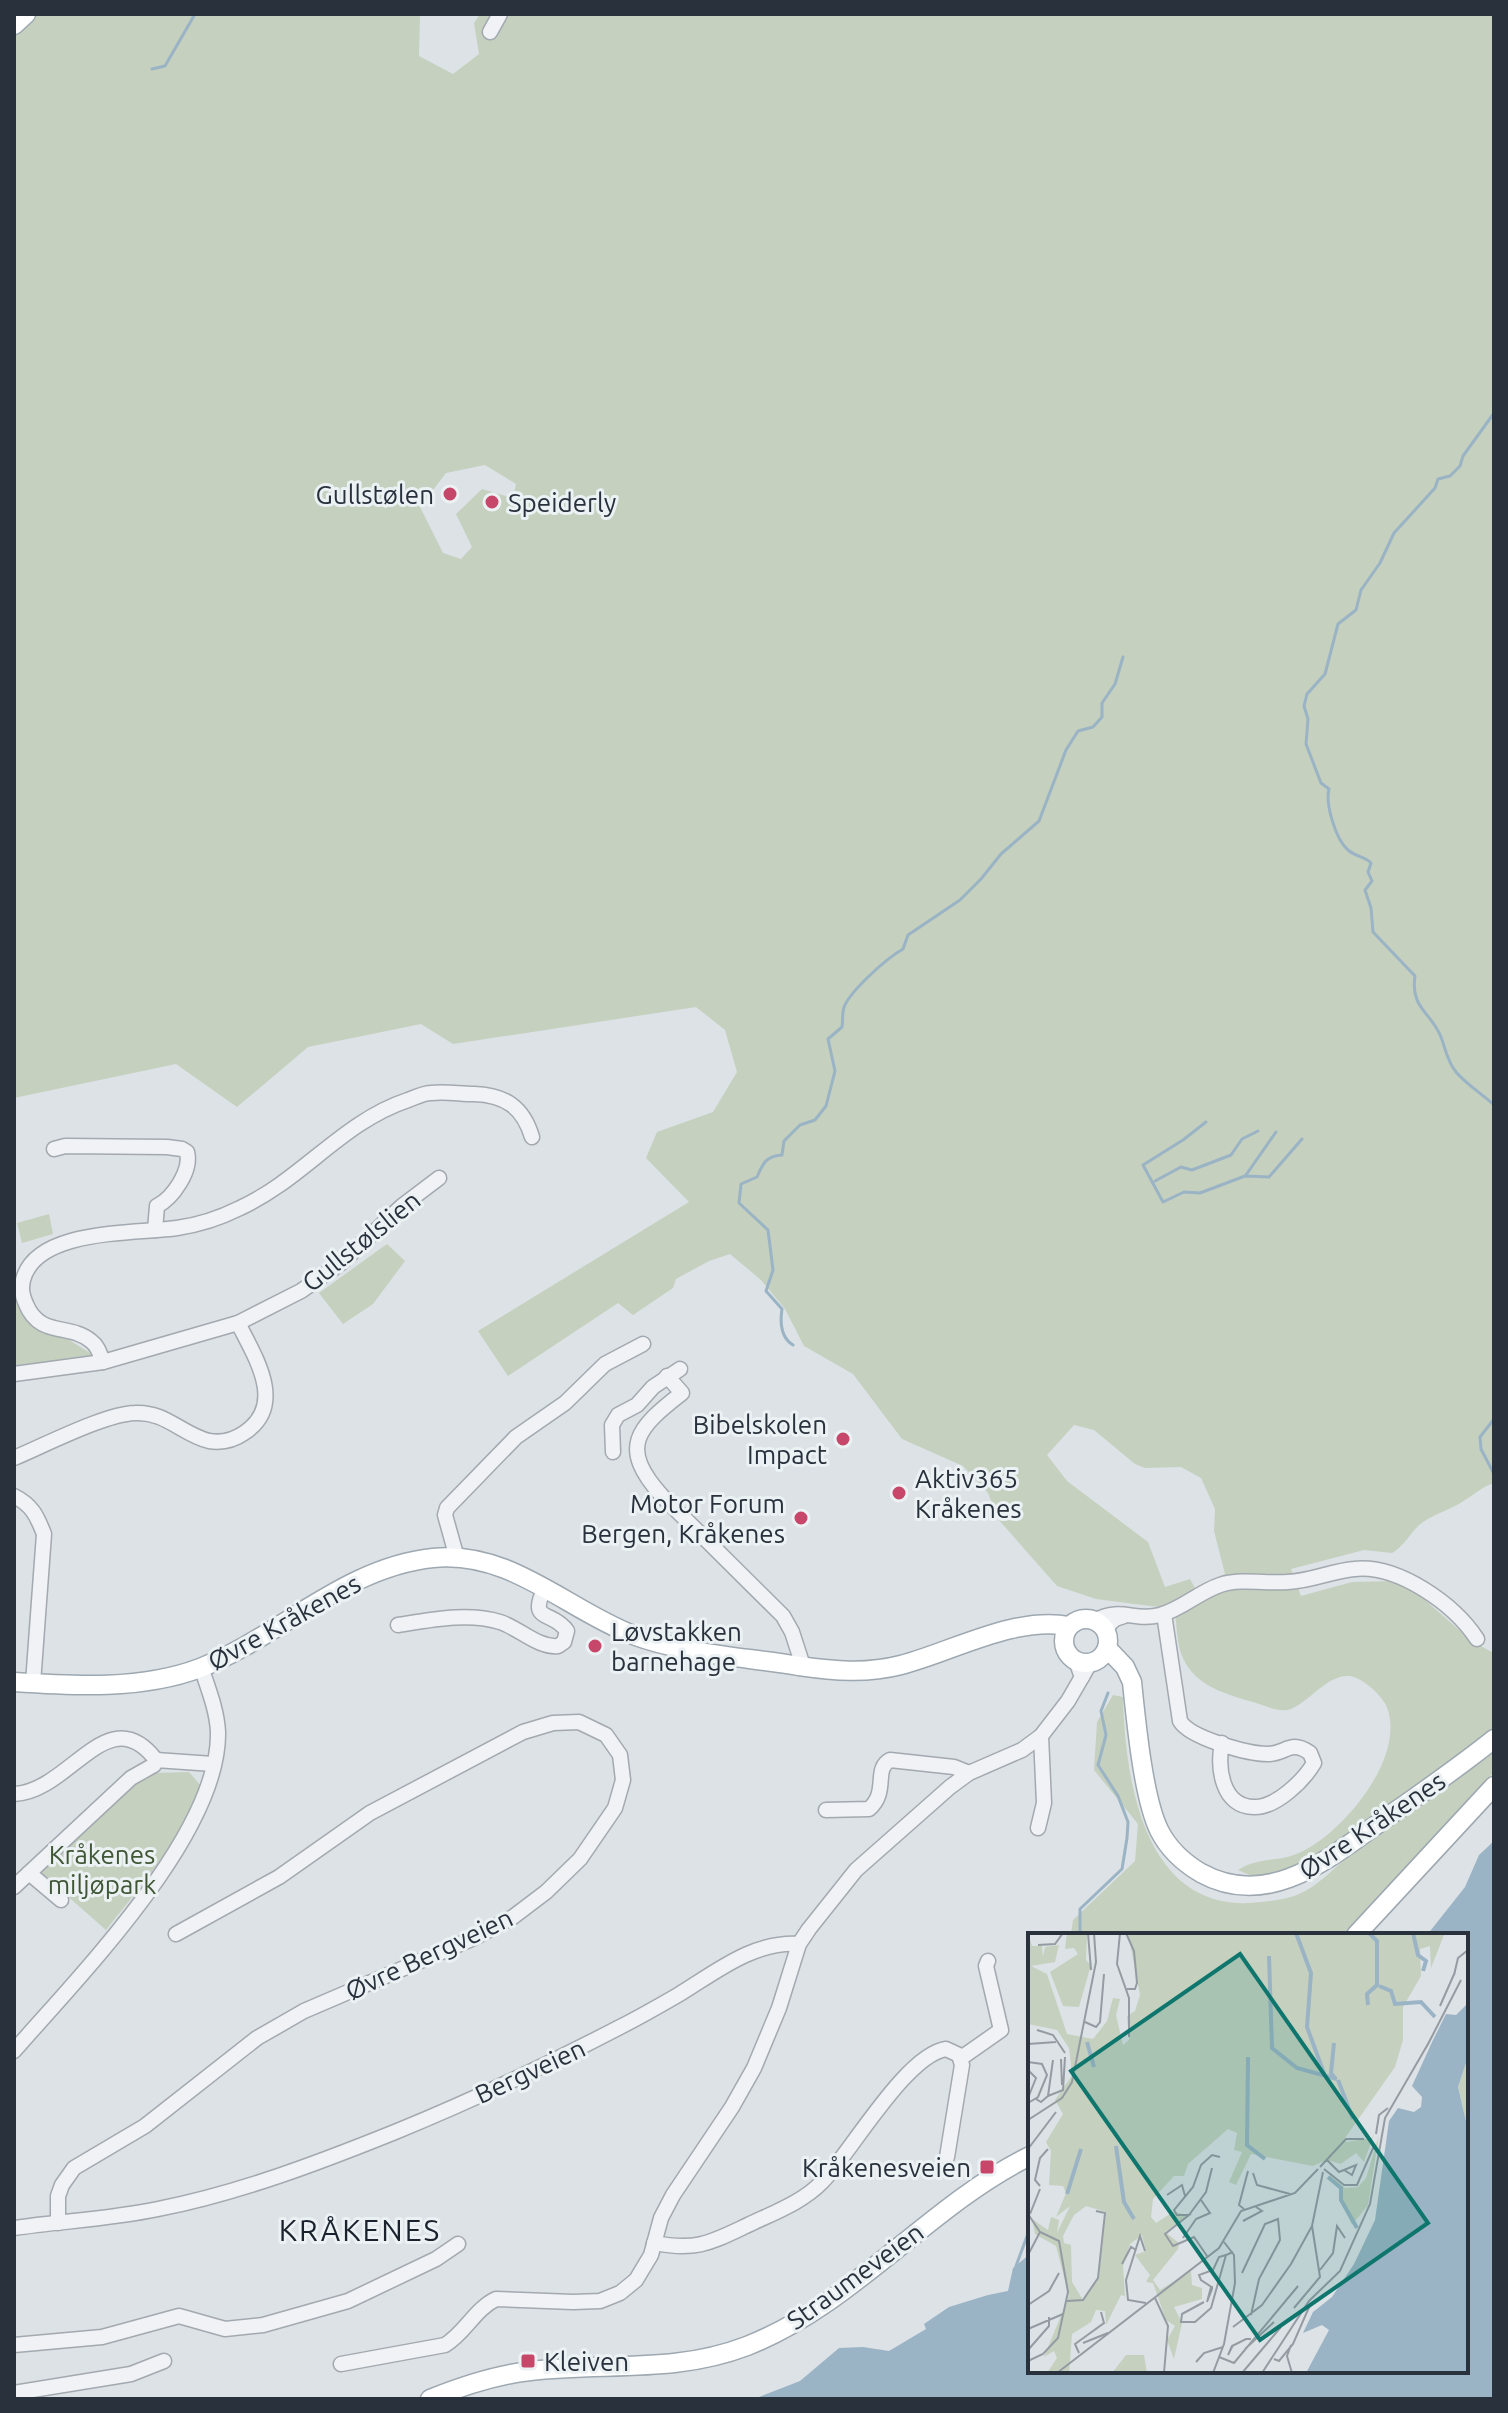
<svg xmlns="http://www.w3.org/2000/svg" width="1508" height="2413" viewBox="0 0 1508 2413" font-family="Ubuntu,sans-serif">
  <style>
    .green { fill: #c5d0bf; fill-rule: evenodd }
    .water { fill: #9ab4c5 }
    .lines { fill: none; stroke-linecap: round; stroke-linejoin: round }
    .stream { stroke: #9ab4c5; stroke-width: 3 }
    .minor-casing { stroke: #a3a9b0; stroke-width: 17 }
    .major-casing { stroke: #9da8b1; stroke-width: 21 }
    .minor { stroke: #f0f2f5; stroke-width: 14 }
    .major { stroke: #fff; stroke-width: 18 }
    .poi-dot { fill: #c64769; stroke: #ecf1f4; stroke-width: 3 }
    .labels { text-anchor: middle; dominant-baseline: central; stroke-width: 6; stroke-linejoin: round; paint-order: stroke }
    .poi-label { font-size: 26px; fill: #28313c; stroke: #ecf1f4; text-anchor: end }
    .street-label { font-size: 26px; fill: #28313c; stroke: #ecf1f4 }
    .park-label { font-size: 26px; fill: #405736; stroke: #ecf1f4 }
    .quarter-label { font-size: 30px; letter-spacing: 2px; fill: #1a222d; stroke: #ecf1f4 }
    .inset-river { fill: none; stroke: #9ab4c5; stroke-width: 4 }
    .inset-road { fill: none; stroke: #959ba2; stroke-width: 2 }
    .view { fill: #0f766e; fill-opacity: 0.15; stroke: #0f766e; stroke-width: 4 }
    .inset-edge { fill: none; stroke: #28313c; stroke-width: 4 }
  </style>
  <rect width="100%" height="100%" fill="#dde2e6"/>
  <g class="green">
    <path d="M14,14H420L419,56L453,74L479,54L474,23L480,14H1494V1483C1481,1487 1474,1495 1462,1502C1448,1511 1430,1515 1418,1526C1409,1535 1404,1546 1392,1553L1364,1550L1291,1569L1301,1596L1352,1582L1396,1581L1418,1594L1473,1642L1494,1653V1728L1362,1826L1302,1866L1256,1878L1238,1870C1260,1856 1279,1863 1301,1852C1344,1832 1408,1755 1386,1705C1380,1694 1362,1677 1349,1676C1327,1675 1310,1701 1291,1709C1280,1713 1266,1706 1256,1703C1226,1694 1195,1687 1182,1656C1177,1644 1177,1627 1175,1614L1166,1608L1096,1599L1057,1586L998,1519L988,1493L963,1466L902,1439L853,1374L804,1346L785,1309L761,1280L730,1254L709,1261L676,1279L673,1288L633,1315L618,1303L508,1376L478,1331L689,1202L646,1158L657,1132L713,1112L737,1072L725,1030L696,1007L453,1044L421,1024L308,1047L237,1107L176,1064L14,1098ZM485,465L516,484L513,498L482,489L456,514L472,547L461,559L443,553L420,507L446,473ZM1074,1425L1094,1430L1135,1464L1145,1468L1181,1467L1201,1478L1215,1509L1214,1531L1225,1574L1195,1588L1190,1579L1165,1587L1148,1542L1067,1481L1047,1455Z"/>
    <path d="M49,1214L53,1234L22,1243L17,1223Z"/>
    <path d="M387,1244L405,1261L373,1304L343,1324L319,1293Z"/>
    <path d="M14,1275H19L35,1319L103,1361L14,1372Z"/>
    <path d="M1113,1695L1123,1697C1125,1778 1143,1908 1250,1903C1265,1902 1283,1900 1297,1895C1319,1886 1332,1869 1350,1855C1396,1819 1447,1787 1494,1753V1772L1342,1935H1071L1073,1920L1135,1861L1138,1824L1094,1770L1097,1722Z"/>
    <path d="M189,1772L201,1786C180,1840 142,1885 106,1930L39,1871L133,1781L154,1773Z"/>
  </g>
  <path class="water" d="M1494,1841V2399H754L800,2381L839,2348L863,2347L889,2351L926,2329L924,2324L949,2307L988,2295L1008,2291L1013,2268L1030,2254V2371H1466V1935H1427L1465,1887L1479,1855Z"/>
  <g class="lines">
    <g class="stream">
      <path d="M152,69L165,66L195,14"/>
      <path d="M1494,413L1463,456L1460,466L1450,476L1438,479L1435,488L1394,533L1380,563L1361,590L1356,610L1338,624L1325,674L1307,694L1304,706L1308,719L1306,744L1321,783L1329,789C1325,804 1336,840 1348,850C1356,857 1364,856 1371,863L1368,872L1372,881L1365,890L1371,908L1373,932L1415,976C1410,1008 1431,1012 1441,1037C1446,1050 1447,1061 1456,1072C1466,1084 1482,1094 1494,1105"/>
      <path d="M1206,1122L1183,1140L1143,1165L1163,1202L1184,1192L1200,1193L1245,1176L1269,1177L1302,1139"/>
      <path d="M1246,1175L1276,1132"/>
      <path d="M1155,1181L1181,1167L1192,1170L1231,1155L1242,1139L1258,1131"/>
      <path d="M793,1345C780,1337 780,1322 782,1309L766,1291L773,1270L768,1230L739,1203L741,1184L757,1177C763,1163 766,1156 782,1155L784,1141L800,1125L815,1120L826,1106L835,1071L828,1039L842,1027C843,1021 842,1013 844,1007C851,990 887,958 903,949L908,935L960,900L981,879L1001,854L1039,821L1066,750L1078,731L1093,727L1102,717V703L1115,684L1123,657"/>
      <path d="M1494,1419L1480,1437L1481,1449L1494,1474"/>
      <path d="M1080,1935V1909L1122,1869L1127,1838L1128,1822L1118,1796L1098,1765L1106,1735L1101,1711L1108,1693"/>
      <path d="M1016,2266L1030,2228"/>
    </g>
    <g class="minor-casing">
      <g id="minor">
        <path d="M490,32L500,14"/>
        <path d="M54,1149L65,1146L167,1147L182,1149L187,1152C192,1170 173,1198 157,1206L155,1230"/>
        <path d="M103,1362L238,1323L301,1291L341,1263L402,1206L439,1178"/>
        <path d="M14,1374L103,1362C100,1354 98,1346 91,1341C70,1323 40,1338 26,1304C22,1295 21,1289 23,1280C36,1228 136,1234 177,1228C198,1225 220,1218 240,1208C303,1179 342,1122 408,1100C416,1097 424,1093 431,1093C445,1091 460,1094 474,1094C505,1095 523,1107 532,1137"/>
        <path d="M667,1376L682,1393C637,1428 618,1447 662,1496L783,1616L792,1632L803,1666"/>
        <path d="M613,1452L612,1425L618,1415L637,1405L653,1387L680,1369"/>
        <path d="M14,1458C45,1445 105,1414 135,1413C165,1411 183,1435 209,1441C222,1443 234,1440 244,1433C287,1405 255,1357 238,1323"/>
        <path d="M14,1496C32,1505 37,1516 44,1534L33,1683"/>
        <path d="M457,1558L445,1515L447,1508L516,1437L565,1403L605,1364L643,1344"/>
        <path d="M1164,1614L1180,1721C1190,1738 1248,1754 1268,1754C1286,1754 1290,1739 1310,1753L1314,1763C1304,1780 1276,1808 1254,1807C1222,1807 1217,1768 1222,1743"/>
        <path d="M1094,1621C1122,1606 1134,1622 1160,1615C1182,1609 1199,1592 1220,1585C1241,1578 1267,1584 1288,1582C1311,1581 1332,1571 1354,1569C1398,1564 1454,1604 1477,1639"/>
        <path d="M398,1625C430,1620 468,1612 500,1622C519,1628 538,1648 558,1646L564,1642L567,1631C553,1610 527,1623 545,1588"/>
        <path d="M1104,1629L1115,1619L1124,1616"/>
        <path d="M1076,1661L1082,1677"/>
        <path d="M14,1794C70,1792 108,1697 156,1760"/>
        <path d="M826,1810L869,1809C889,1792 873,1769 890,1760L954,1767L969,1773"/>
        <path d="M1038,1828L1044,1803L1041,1736"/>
        <path d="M29,1873L61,1900"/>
        <path d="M14,1887L131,1778L154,1765L156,1760L213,1764"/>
        <path d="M14,2051C79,1976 220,1834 218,1732C217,1710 208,1688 201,1667"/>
        <path d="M961,2058L1001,2030L986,1966L988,1961"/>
        <path d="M58,2223V2196L62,2185L74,2168L145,2126L257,2038L304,2011L474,1938L513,1917L546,1892L580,1859L615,1808L623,1780L620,1755L606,1735L579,1722L553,1723L523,1732L370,1813L279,1877L176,1934"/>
        <path d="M14,2228C62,2221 111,2219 158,2209C239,2193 318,2163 395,2132C471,2101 547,2065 620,2027C640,2017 659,2006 678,1995C716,1972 753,1941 799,1944"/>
        <path d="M654,2243C697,2251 710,2243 748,2225C773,2213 803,2202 822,2182C851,2152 906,2055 946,2049L959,2055L962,2065L947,2157"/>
        <path d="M14,2345L102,2337L179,2316L225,2329L263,2325L348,2301L436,2259L458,2244"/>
        <path d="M341,2364L445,2345C465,2333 475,2309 496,2299L573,2302L600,2301L620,2293L636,2280L651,2255L661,2218L673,2195L732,2107L754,2068L779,2008L799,1944L809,1929L856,1870L950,1787L969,1773L1022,1750L1041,1736L1068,1701L1090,1663"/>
        <path d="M14,2393L131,2374L164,2361"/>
      </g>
    </g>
    <g class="major-casing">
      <g id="major">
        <path d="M14,25L26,14"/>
        <circle cx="1086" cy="1641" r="22"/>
        <path d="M1107,1648L1125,1667L1132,1682C1136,1720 1143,1797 1159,1830C1168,1848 1184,1863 1201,1873C1270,1911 1332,1856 1386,1818C1423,1792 1459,1767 1494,1739"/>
        <path d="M14,1682C74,1686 142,1690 200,1668C279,1637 345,1567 433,1558C510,1550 566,1609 633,1635C684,1654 745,1657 799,1666C834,1671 866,1674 901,1665C954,1651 1014,1616 1069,1626"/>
        <path d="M1356,1935L1494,1786"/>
        <path d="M430,2399C462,2386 495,2375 530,2371C605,2362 674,2374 747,2346C854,2304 928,2206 1030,2156"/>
      </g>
    </g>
    <use href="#minor" class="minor"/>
    <use href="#major" class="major"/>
  </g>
  <g class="poi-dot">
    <circle cx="450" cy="494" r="8"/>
    <circle cx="492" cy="502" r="8"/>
    <circle cx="843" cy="1439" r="8"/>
    <circle cx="899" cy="1493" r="8"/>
    <circle cx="801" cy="1518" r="8"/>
    <circle cx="595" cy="1646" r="8"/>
    <rect x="979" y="2159" width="16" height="16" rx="4"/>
    <rect x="520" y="2353" width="16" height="16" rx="4"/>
  </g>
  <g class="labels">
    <g class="poi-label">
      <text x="434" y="494">Gullstølen</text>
      <text x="508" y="502" text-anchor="start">Speiderly</text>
      <text x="827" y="1424">Bibelskolen<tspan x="827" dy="30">Impact</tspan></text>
      <text x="915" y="1478" text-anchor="start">Aktiv365<tspan x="915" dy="30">Kråkenes</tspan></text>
      <text x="785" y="1503">Motor Forum<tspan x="785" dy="30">Bergen, Kråkenes</tspan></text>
      <text x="611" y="1631" text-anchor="start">Løvstakken<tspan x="611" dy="30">barnehage</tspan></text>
      <text x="971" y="2167">Kråkenesveien</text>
      <text x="544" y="2361" text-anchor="start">Kleiven</text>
    </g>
    <g class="street-label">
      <text transform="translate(361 1241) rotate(-39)">Gullstølslien</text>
      <text transform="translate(284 1622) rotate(-29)">Øvre Kråkenes</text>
      <text transform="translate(1372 1825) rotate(-34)">Øvre Kråkenes</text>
      <text transform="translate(429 1954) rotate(-25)">Øvre Bergveien</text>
      <text transform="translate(530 2071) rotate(-25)">Bergveien</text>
      <text transform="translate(855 2276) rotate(-36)">Straumeveien</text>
    </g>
    <g class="park-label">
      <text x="102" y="1854">Kråkenes<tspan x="102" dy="30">miljøpark</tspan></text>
    </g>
    <g class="quarter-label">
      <text x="360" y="2230">KRÅKENES</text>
    </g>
  </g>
  <g transform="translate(1028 1933)">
    <rect width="440" height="440" fill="#dde2e6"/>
    <path d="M0,0L4,13H14L15,24L17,14L31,12L27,29L3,33L19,41L39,101L65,106L79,88L85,65L92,66L88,82L95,112L101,107L99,83L107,78L112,62L100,0L416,2L403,35L402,13L392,16L393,43L375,74V107L367,134L317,205L318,209L344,205L347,199L336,229L328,220L313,231L299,227L285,233L223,221L208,252L201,249L214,219L206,217L209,200L200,196L160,231L156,243H146L125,266L123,284L128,290L145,279L161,282L137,299L151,310L150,316L125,347L132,357L163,338L164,352L174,355V366L146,374L154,390L146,426L139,407L147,393L138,387L125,350L118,349L122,342L107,322L118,318L114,302L102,311L95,333L97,363L93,362L78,392L77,378L68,377L63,389L44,401L41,440H19L29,425L26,418L16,424L41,363L28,313L7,301L4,286L20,297L23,284L31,287L29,300L42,273L28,284L38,260L35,253L21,252L23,218L18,209L35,181L27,167L43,144V131L41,115L29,97L0,91ZM58,273L78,279L71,344L55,367L44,349L43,312L36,310L35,303L46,282ZM39,0H59L58,27L63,32L51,74L35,73L22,39L50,21L46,15L37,16ZM440,124V197L430,154ZM351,202L340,272L324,292L313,269L315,257L300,240L317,255L330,254L338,245ZM98,422H116L119,440H84Z" fill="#c5d0bf" fill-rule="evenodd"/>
    <path d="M440,70V124L430,154L440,197V440H278L301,397L294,392L275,400L285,379L304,364L326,331L347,287L361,188L370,175L386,179L393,174L394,164L384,153L405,107L418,81L428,82Z" fill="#9ab4c5"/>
    <path class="inset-river" d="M268,0L283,40L279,94L297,143M385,0L390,22L398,28L395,38M241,23L244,115L269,135L309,146M351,53L363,58L367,71L393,69L407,84M340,72L339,61L349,52V8L341,0M59,109L66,134M306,110L303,140L307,145M220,124L219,212L237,226M310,147L325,186M88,213L96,269L106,286M300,244L313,255V267L329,295M39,261L53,216"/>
    <path class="inset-road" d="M60,0L63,37M92,0L89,31L101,65V104M98,0L106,18L109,50L107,56H99M10,12L27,11L35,0M426,42L430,25L440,17M412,73L427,39M57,89L68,94L72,89L76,41M9,97L25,102L37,120M0,111L28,109M399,113L433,47M33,126L34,152M0,129L14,131L19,142L10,164L0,170M0,137L8,145L0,165M20,163L35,157L37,124M8,166L13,169L20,163L25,127M0,187L34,165L44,149L68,29L66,0M348,201L351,182L360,175M0,216L28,179M299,227L311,239L328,232L324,242L316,237M292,234L318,206H336M296,236L316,252H329L346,213M225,240L229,252L262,261M12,253L7,247L12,225L20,216M139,262L154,252L157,263M216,276L211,272L220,238M0,281L12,299L31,308L40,359L30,405L15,421L0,428M2,281L12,256M161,282L178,259L184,235M215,288L234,278L228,274M155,305L168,286L182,280L173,267M117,318L112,303L98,347L100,367L118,370M0,322L12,299M179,323L166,304L145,313L137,301L161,282H149L146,277L165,254L173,232L184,222L192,224M94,331L103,314L108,317M292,337L305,320L309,293L317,305M214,340L237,291L250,286L252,307L231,346L223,382M183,354L179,369L184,356V354H183L182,353L173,347L171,342L185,337L191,324L198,322M127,365L140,393L136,440M39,368L55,367L70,345L77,280L68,278M176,369L154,381L153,389H167L183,375L198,322L205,319M0,372L21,358L31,340M266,375L292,344L284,293M205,394L234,372L263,331L284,293L295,239M0,396L35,381M55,410L80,400M205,412L200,422L204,413L218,406H223M263,412L259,423L264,440M217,416L246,389M0,417L21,393V384M51,420L47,411L76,390L73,379M191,424L206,430L270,353M246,426L251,428L265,411L282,372M168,429L176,420L195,414M29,440L191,315L213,278L267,260L290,236M185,440L196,411L207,350L206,322L196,309M214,440L253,394M234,440L281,368L312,338L342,271L357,185L400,111"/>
    <path class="view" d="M212,21L400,290L232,407L43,138Z"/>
    <rect width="440" height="440" class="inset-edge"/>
  </g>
  <rect width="1508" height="2413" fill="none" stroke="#28313c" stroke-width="32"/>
</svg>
